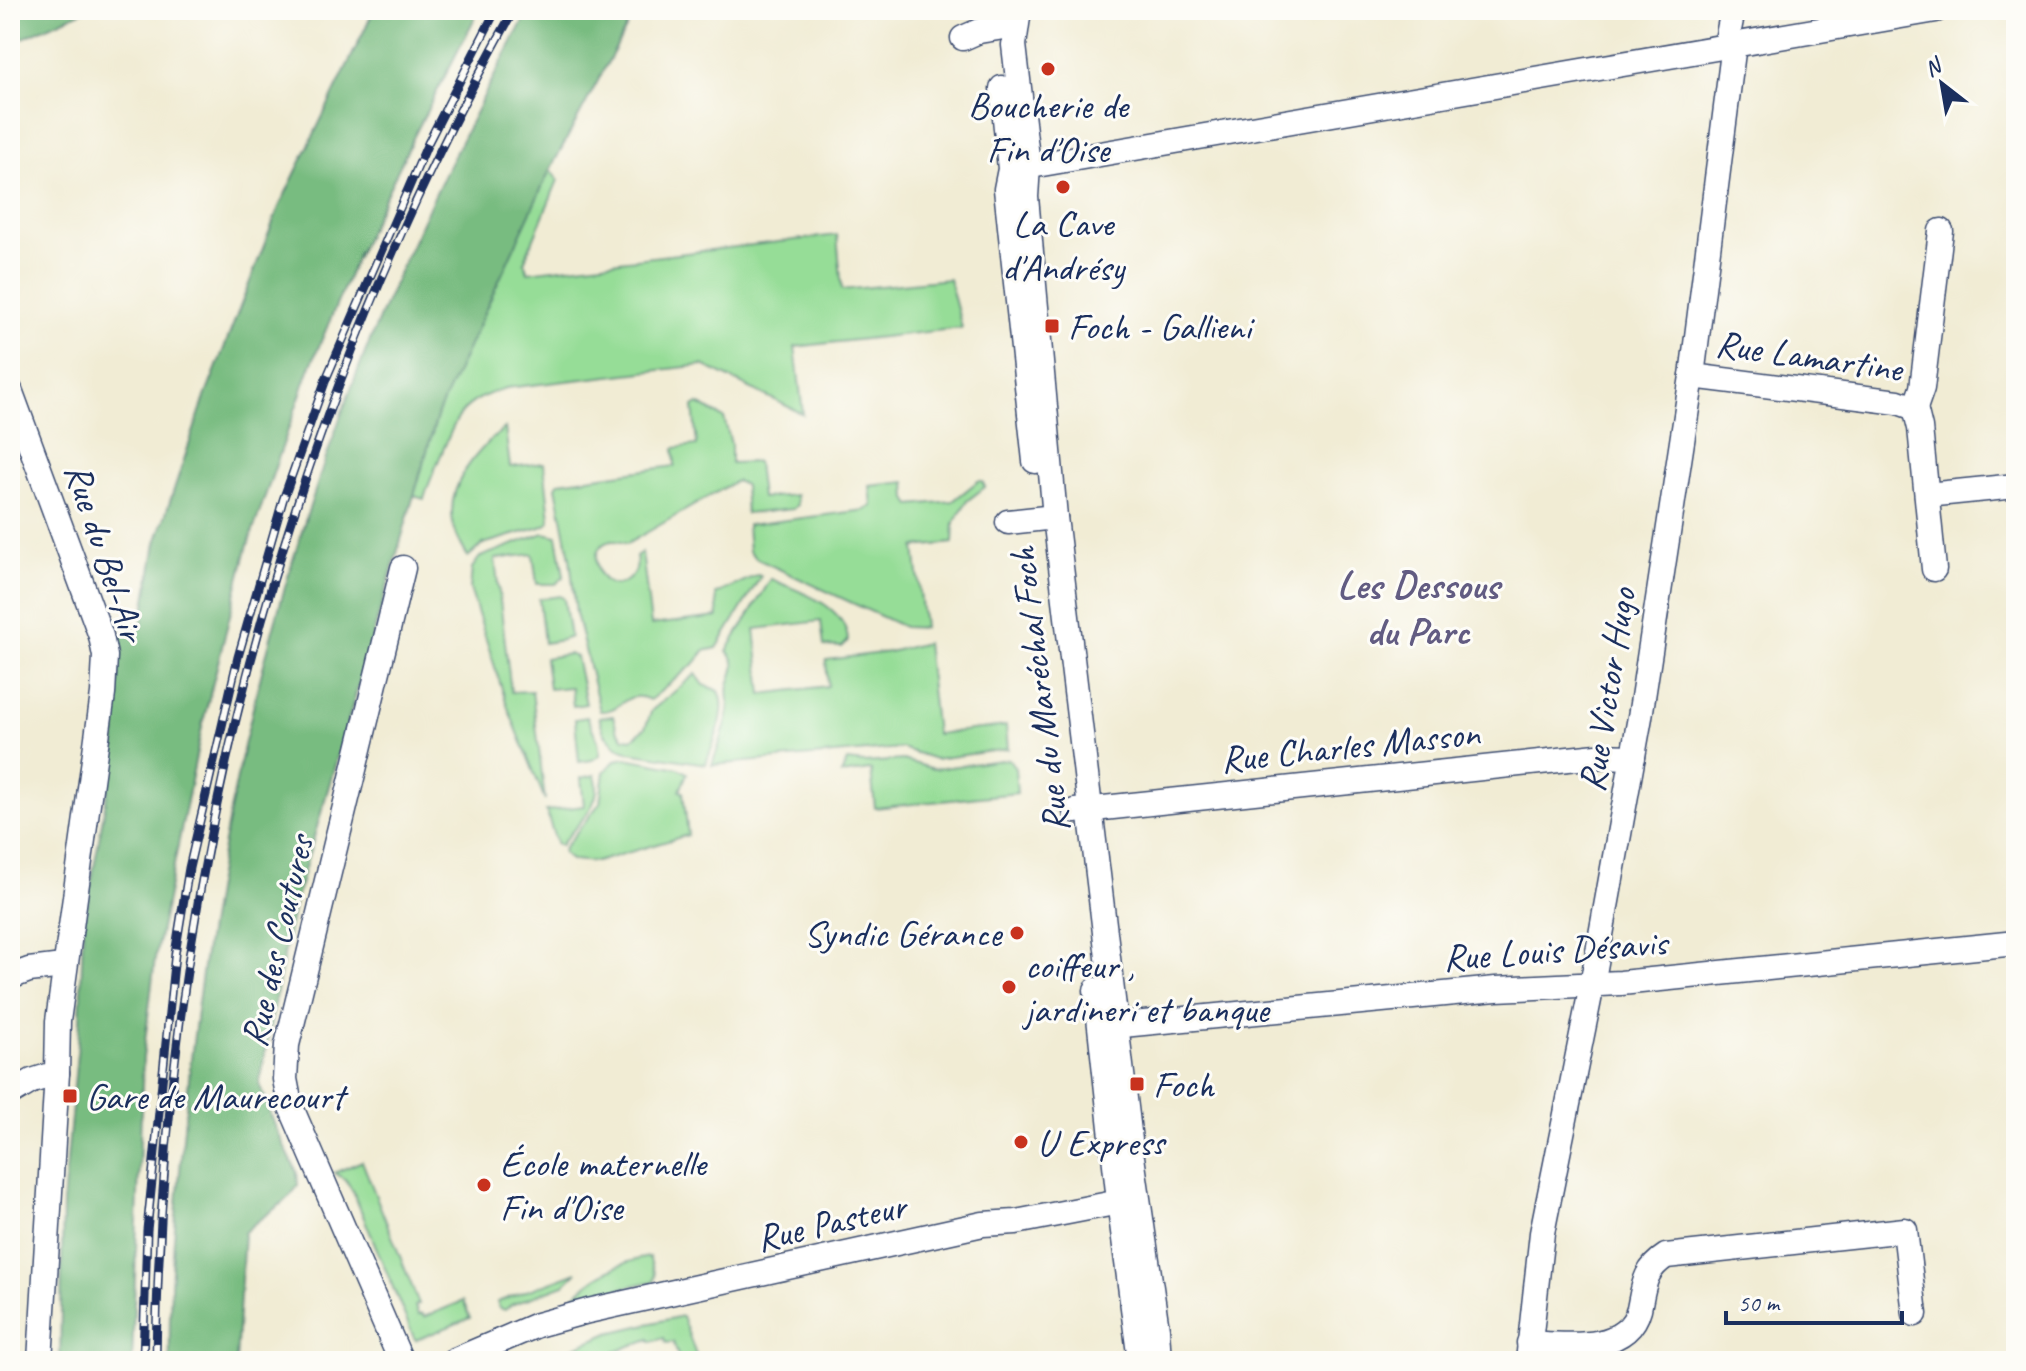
<svg xmlns="http://www.w3.org/2000/svg" width="2026" height="1371" viewBox="0 0 2026 1371" font-family="Caveat,sans-serif">
  <style>
    .green { fill: #96dd97; stroke: #58867a; stroke-width: 2 }
    .forest { fill: #78bc80; stroke: #4a766f; stroke-width: 2 }
    .lines { fill: none; stroke-linecap: round; stroke-linejoin: round }
    .minor-casing { stroke: #3b4b70; stroke-width: 27 }
    .minor { stroke: #fff; stroke-width: 24 }
    .rail-casing { stroke: #1b2f5e; stroke-width: 9 }
    .rail { stroke: #fdfcf7; stroke-width: 6; stroke-dasharray: 18; stroke-linecap: butt }
    .poi-dot { fill: #c8321e; stroke: #fdfcf7; stroke-width: 3 }
    .labels { text-anchor: middle; dominant-baseline: central; stroke-width: 6; stroke-linejoin: round; paint-order: stroke }
    .poi-label { font-size: 38px; fill: #1b2f5e; stroke: #fdfcf7; text-anchor: start }
    .street-label { font-size: 38px; fill: #1b2f5e; stroke: #fdfcf7 }
    .neighbourhood-label { font-size: 40px; font-weight: bold; fill: #625c82; stroke: #fdfcf7 }
  </style>
  <rect width="100%" height="100%" fill="#fdfcf7"/>
  <filter id="ink" filterUnits="userSpaceOnUse"><feTurbulence type="fractalNoise" baseFrequency=".0125" numOctaves="2"/><feDisplacementMap in="SourceGraphic" scale="16" xChannelSelector="R" yChannelSelector="G"/><feConvolveMatrix kernelMatrix="1 2 1 2 8 2 1 2 1" color-interpolation-filters="sRGB"/></filter>
  <filter id="wash" filterUnits="userSpaceOnUse"><feTurbulence type="fractalNoise" baseFrequency=".006" numOctaves="4" result="noise"/><feDisplacementMap in="SourceGraphic" scale="32" xChannelSelector="R" yChannelSelector="G"/><feGaussianBlur stdDeviation="1.8" result="paint"/><feColorMatrix in="noise" values="0 0 0 0 0 0 0 0 0 0 0 0 0 0 0 0 0 1.4 0 .05"/><feComposite in="paint" operator="in"/></filter>
  <g filter="url(#wash)">
    <rect width="100%" height="100%" fill="#f1ecd4"/>
    <g class="green">
      <path d="M550,170L558,180L524,262L528,272L837,235L842,290L949,279L962,328L795,347L803,414L703,365L506,388C458,403 458,416 440,457C434,472 428,484 424,499L414,496L438,413L509,251Z"/>
      <path d="M698,404L724,418L731,444V463L757,462L761,498L796,495L797,505L793,509L746,514L744,485L736,481L627,544C579,525 594,606 629,579C637,573 638,565 636,556L642,552L651,625L718,617L716,594L757,575L761,576L717,648L704,651L696,662L650,700C625,688 621,713 600,711L576,613L570,558L556,487L559,482L675,466L674,448L697,445L693,407Z"/>
      <path d="M505,428L510,467L544,463L550,519L549,523L541,527L483,544L468,557C462,547 455,535 453,523C446,484 477,450 505,428Z"/>
      <path d="M978,481H982L985,487L967,501L954,523L953,543L915,547L924,628L904,627L757,559L749,551L747,525L865,510L872,506L870,486L906,482L907,499L911,505L953,501Z"/>
      <path d="M544,533L557,536L564,576L556,584H537L533,554L495,559L511,692L532,691L545,800L508,708L470,589L472,568L480,557Z"/>
      <path d="M771,579C799,592 846,604 848,641L842,647L824,646L821,621L755,629L762,694L828,686L826,660L889,652L926,643L936,734L1006,726L1008,749L935,759L901,748L712,765C718,747 726,729 729,710C730,702 727,692 729,685C733,671 740,664 727,651Z"/>
      <path d="M560,596L564,599L570,637L562,640L544,643L539,599Z"/>
      <path d="M569,654L576,657L586,704L573,706L571,687L549,689L545,658Z"/>
      <path d="M696,674L704,685L719,691C730,711 712,744 706,764L629,752L617,747L604,733L599,717L613,716L617,730L624,738L632,739L645,728L652,710Z"/>
      <path d="M587,717L598,741L600,755L592,760L579,762L575,719Z"/>
      <path d="M626,758L678,768L687,773L680,791L683,792L688,835L596,862L571,860L563,853L564,848L600,803L604,772L616,760Z"/>
      <path d="M1009,759L1015,768L1017,793L875,808L871,770L841,774L847,761L864,763L903,760L934,769Z"/>
      <path d="M595,775C605,805 576,823 561,845H557L546,811L584,806L581,778Z"/>
      <path d="M362,1161L419,1304L415,1306L418,1315L422,1314L424,1317L463,1301L470,1318L416,1340L414,1338L354,1194L346,1180L334,1173Z"/>
      <path d="M649,1257L655,1275L654,1281L571,1299C592,1277 619,1262 649,1257Z"/>
      <path d="M577,1272L564,1285L511,1305L505,1310L499,1308L497,1302Z"/>
      <path d="M682,1316L698,1361H680L673,1342L666,1343L664,1338L651,1342L649,1339L595,1359V1361H541L609,1333Z"/>
    </g>
    <g class="forest">
      <path d="M10,10H85L10,44Z"/>
      <path d="M374,10H479L413,138L357,256L309,370L247,548L203,722L155,959L143,1058L132,1361H60L63,1203L80,1021L83,928L115,750L121,635L141,628L156,543L205,397L279,207Z"/>
      <path d="M529,10H636L550,170L438,413L293,909L259,1084L277,1131L297,1172L298,1186C284,1207 261,1215 244,1233L236,1361H170C168,1283 177,1205 184,1127C206,886 258,644 341,415C392,276 459,141 529,10Z"/>
    </g>
  </g>
  <g filter="url(#ink)">
    <g class="lines">
      <g class="minor-casing">
        <g id="minor">
          <path d="M1019,10L1014,45L1028,166L1026,197L1055,517L1132,1157L1157,1329L1159,1361"/>
          <path d="M963,38L979,31L998,28"/>
          <path d="M1726,45L1733,10"/>
          <path d="M1002,88L1010,169L1006,189L1035,461"/>
          <path d="M1013,169L1936,10"/>
          <path d="M1692,376L1898,402L1915,408L1920,428L1934,569"/>
          <path d="M10,390L101,636L105,656L103,694L58,1021L57,1073L40,1361"/>
          <path d="M1915,408L1922,388L1941,231"/>
          <path d="M1927,495L2016,486"/>
          <path d="M1008,522L1055,517"/>
          <path d="M1075,811L1597,756L1633,757"/>
          <path d="M10,977L29,970L63,966"/>
          <path d="M1096,990L1119,1201L1140,1361"/>
          <path d="M1102,1027L1496,989L1621,983L2016,943"/>
          <path d="M10,1094L32,1081L57,1073"/>
          <path d="M1529,1343C1565,1345 1627,1354 1639,1309C1644,1285 1644,1270 1666,1256L1905,1230L1915,1314"/>
          <path d="M401,1361L290,1105L285,1079L287,1045L403,568"/>
          <path d="M453,1361L537,1325L588,1311L983,1224L1016,1222L1135,1199"/>
          <path d="M1528,1361L1542,1233L1592,985L1640,717L1692,376L1734,44"/>
        </g>
      </g>
      <use href="#minor" class="minor"/>
      <g class="rail-casing">
        <g id="rail">
          <path d="M143,1361L147,1230L175,954L189,868L238,657L283,500L326,379L428,143L496,10"/>
          <path d="M156,1361C161,892 283,419 514,10"/>
        </g>
      </g>
      <use href="#rail" class="rail"/>
    </g>
  </g>
  <g class="poi-dot">
    <circle cx="1048" cy="69" r="8"/>
    <circle cx="1063" cy="187" r="8"/>
    <rect x="1044" y="318" width="16" height="16" rx="4"/>
    <circle cx="1017" cy="933" r="8"/>
    <circle cx="1009" cy="987" r="8"/>
    <rect x="1129" y="1076" width="16" height="16" rx="4"/>
    <rect x="62" y="1088" width="16" height="16" rx="4"/>
    <circle cx="1021" cy="1142" r="8"/>
    <circle cx="484" cy="1185" r="8"/>
  </g>
  <g class="labels">
    <g class="poi-label">
      <text x="1048" y="105" text-anchor="middle">Boucherie de<tspan x="1048" dy="44">Fin d'Oise</tspan></text>
      <text x="1063" y="223" text-anchor="middle">La Cave<tspan x="1063" dy="44">d'Andrésy</tspan></text>
      <text x="1068" y="326">Foch - Gallieni</text>
      <text x="1001" y="933" text-anchor="end">Syndic Gérance</text>
      <text x="1025" y="965">coiffeur ,<tspan x="1025" dy="44">jardineri et banque</tspan></text>
      <text x="1153" y="1084">Foch</text>
      <text x="86" y="1096">Gare de Maurecourt</text>
      <text x="1037" y="1142">U Express</text>
      <text x="500" y="1163">École maternelle<tspan x="500" dy="44">Fin d'Oise</tspan></text>
    </g>
    <g class="street-label">
      <text transform="translate(1809 356) rotate(8)">Rue Lamartine</text>
      <text transform="translate(105 552) rotate(72)">Rue du Bel-Air</text>
      <text transform="translate(1039 690) rotate(-97)">Rue du Maréchal Foch</text>
      <text transform="translate(1607 690) rotate(-81)">Rue Victor Hugo</text>
      <text transform="translate(1350 746) rotate(-6)">Rue Charles Masson</text>
      <text transform="translate(277 941) rotate(-77)">Rue des Coutures</text>
      <text transform="translate(1555 950) rotate(-4)">Rue Louis Désavis</text>
      <text transform="translate(831 1222) rotate(-13)">Rue Pasteur</text>
    </g>
    <g class="neighbourhood-label">
      <text x="1418" y="585">Les Dessous<tspan x="1418" dy="46">du Parc</tspan></text>
    </g>
  </g>
  <rect width="2026" height="1371" fill="none" stroke="#fdfcf7" stroke-width="40"/>
  <g transform="translate(1942 84) rotate(329)" stroke="#fdfcf7" stroke-width="6" paint-order="stroke">
  <path d="M0-6L14 30L0 20L-14 30Z" fill="#1b2f5e"/>
  <text y="-12" font-size="22" font-weight="bold" text-anchor="middle" fill="#1b2f5e">N</text>
  </g>
  <path d="M1726 1311v12h176v-12" fill="none" stroke="#1b2f5e" stroke-width="4"/>
  <text x="1738" y="1311" font-size="24" fill="#1b2f5e" stroke="#fdfcf7" stroke-width="6" paint-order="stroke">50 m</text>
</svg>
